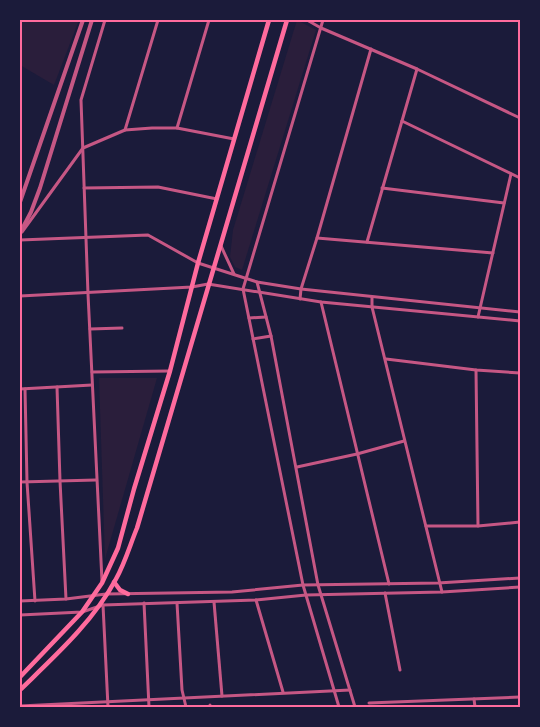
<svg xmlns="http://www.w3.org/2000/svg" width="540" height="727" viewBox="0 0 540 727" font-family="Roboto,sans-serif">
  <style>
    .green { fill: #2a1e3b }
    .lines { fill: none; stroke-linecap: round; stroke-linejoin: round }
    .minor { stroke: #c65784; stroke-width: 3 }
    .tertiary { stroke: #c65784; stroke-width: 4 }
    .primary { stroke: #ff6b9d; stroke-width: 4.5 }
    .neatline { fill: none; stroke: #ff6b9d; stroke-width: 2 }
  </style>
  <rect width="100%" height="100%" fill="#1b1b3a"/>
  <g class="green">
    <path d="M20,20H79L54,85L20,65Z"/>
    <path d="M297,20L316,30L242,270L235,267L230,257L233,230Z"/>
    <path d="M99,378H157L105,559Z"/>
  </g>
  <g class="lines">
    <g class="minor">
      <path d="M307,20L321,28L417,69L520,118"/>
      <path d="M323,20L243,289L303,585L339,707"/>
      <path d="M402,121L520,178"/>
      <path d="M177,128L209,20"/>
      <path d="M125,130L158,20"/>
      <path d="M84,188L158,187L217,199"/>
      <path d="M382,188L504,203"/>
      <path d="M22,232L83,148L125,130L152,128H177L234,139"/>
      <path d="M317,238L493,253"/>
      <path d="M20,240L148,235L198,263L257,282L301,289L520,312"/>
      <path d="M367,242L417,69"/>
      <path d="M221,246L234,274"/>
      <path d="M257,282L271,336L318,585L355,707"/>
      <path d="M20,296L192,287L208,284L321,302L520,321"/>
      <path d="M372,297V307L442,592"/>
      <path d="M300,299L301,289L317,238L371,49"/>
      <path d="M321,302L389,584"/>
      <path d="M478,317L511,174"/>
      <path d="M249,318L266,317"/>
      <path d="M90,329L122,328"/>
      <path d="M253,339L271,336"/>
      <path d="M386,359L476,370L520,373"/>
      <path d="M476,370L478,526"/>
      <path d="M92,372L170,371"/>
      <path d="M57,387L60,481L66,599"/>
      <path d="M20,389L92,385"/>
      <path d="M25,389L27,482L35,601"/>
      <path d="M297,467L357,454L404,441"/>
      <path d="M20,482L96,480"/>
      <path d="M426,526H478L520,522"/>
      <path d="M102,581L88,294L81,100L105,20"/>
      <path d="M385,593L400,670"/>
      <path d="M256,600L283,692"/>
      <path d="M20,601L66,599L106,594L232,592L303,585L438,583L520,578"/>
      <path d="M214,602L222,696"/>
      <path d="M144,603L149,707"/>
      <path d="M177,603L182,690L186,707"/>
      <path d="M103,605L108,707"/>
      <path d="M20,615L82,612L103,605L256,600L306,595L442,592L520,587"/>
      <path d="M474,699L475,707"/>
      <path d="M369,703L520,697"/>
      <path d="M210,705V707"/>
      <path d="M20,706L350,690"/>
    </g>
    <g class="tertiary">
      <path d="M20,202L83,20"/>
      <path d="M20,233L31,212L40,188L92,20"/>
    </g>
    <g class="primary">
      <path d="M114,582L120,590L128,594"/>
      <path d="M20,677L82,612L102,583L118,548L134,489L170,371L198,263L269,20"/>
      <path d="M20,690C55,656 93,622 116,579C125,563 130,545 137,528L287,20"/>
    </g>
  </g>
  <rect width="540" height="727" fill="none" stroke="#1b1b3a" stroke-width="42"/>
  <rect x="21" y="21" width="498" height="685" class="neatline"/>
</svg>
